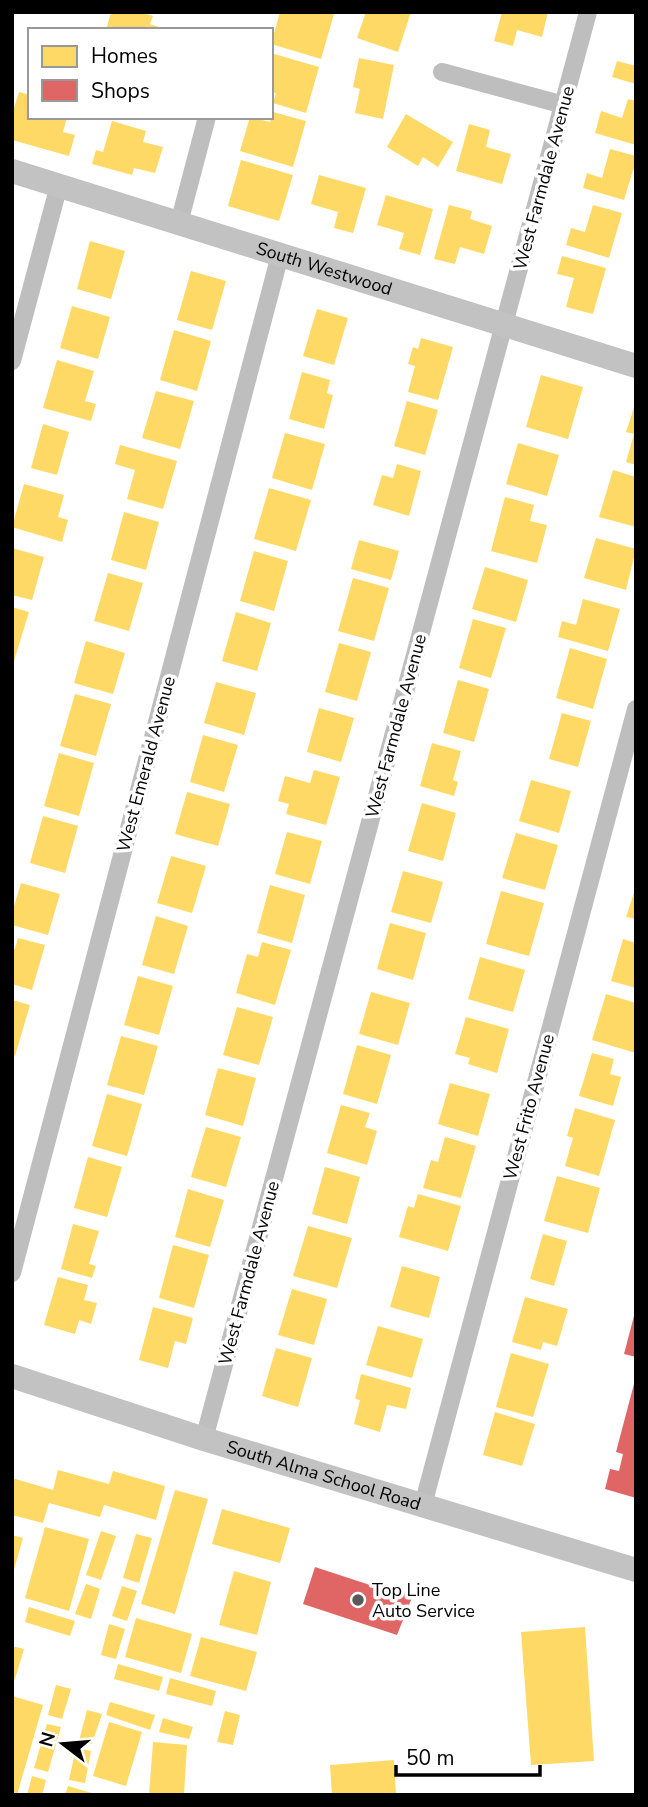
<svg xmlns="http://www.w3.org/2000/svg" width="648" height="1807" viewBox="0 0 648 1807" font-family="'Nunito Sans',sans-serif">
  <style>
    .homes { fill: #ffd966 }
    .shops { fill: #e06666 }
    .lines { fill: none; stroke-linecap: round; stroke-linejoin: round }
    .street { stroke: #bebebe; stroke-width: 18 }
    .secondary { stroke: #c2c2c2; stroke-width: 24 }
    .poi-dot { fill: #595959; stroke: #fff; stroke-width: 2.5 }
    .labels { text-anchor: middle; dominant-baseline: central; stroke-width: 7; stroke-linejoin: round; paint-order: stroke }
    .street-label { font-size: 18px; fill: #000; stroke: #fff }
    .poi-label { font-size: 18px; fill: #000; stroke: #fff; text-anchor: start }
  </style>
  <rect width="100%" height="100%" fill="#fff"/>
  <g class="homes">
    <path d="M111,12H140L153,16L150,24L168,30H106Z"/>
    <path d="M280,12L334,14L321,59L271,44Z"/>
    <path d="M366,12H411L398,52L357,38Z"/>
    <path d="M502,12H548L542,37L517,30L513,46L494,41Z"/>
    <path d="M271,53L319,67L306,113L273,103L276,93L271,92Z"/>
    <path d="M359,58L394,65L383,119L355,113L360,89L353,87Z"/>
    <path d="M617,61L636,66V84L612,77Z"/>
    <path d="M19,92L30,95V117H67L63,132L75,135L69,156L12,140V114Z"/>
    <path d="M628,99L636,101V145L595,133L601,111L622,118Z"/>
    <path d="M273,112L306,121L293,167L240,151L250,117L270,122Z"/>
    <path d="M406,114L453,142L438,167L423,157L418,166L387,147Z"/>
    <path d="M112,121L146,131L143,142L163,147L155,173L134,168L132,175L92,164L96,150L103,152Z"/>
    <path d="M469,124L490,130L486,147L511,154L502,184L456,171Z"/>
    <path d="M610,149L636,156V171L633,170L624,200L583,188L587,173L602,178Z"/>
    <path d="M241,160L293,175L279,221L228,206Z"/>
    <path d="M319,175L366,188L353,233L334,228L338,212L311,204Z"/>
    <path d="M386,195L433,209L420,255L399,249L404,233L377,225Z"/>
    <path d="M449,205L472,211L470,219L492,226L484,254L460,247L455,264L434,259Z"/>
    <path d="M593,205L622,213L609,258L566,245L571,228L585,232Z"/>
    <path d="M90,241L125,251L111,299L77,289Z"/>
    <path d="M562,256L606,268L593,314L566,307L574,278L557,274Z"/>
    <path d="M191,271L226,281L212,330L177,320Z"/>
    <path d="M72,306L110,317L98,359L60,348Z"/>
    <path d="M317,309L348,318L334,365L303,356Z"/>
    <path d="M174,330L211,341L197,391L160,380Z"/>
    <path d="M421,338L453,347L438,400L408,392L415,366L408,364L413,347L418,349Z"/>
    <path d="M57,360L94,371L85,401L96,404L91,421L43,408Z"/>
    <path d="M302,372L330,380L327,393L333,395L324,429L289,419Z"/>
    <path d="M541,375L583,387L568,439L526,427Z"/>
    <path d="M156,391L194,401L180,449L142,438Z"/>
    <path d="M407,401L438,410L425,455L394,446Z"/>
    <path d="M636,401V465L626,462L634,434L626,432Z"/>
    <path d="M43,424L69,432L57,475L31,468Z"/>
    <path d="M285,433L325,444L312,490L272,478Z"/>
    <path d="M518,443L559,455L547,496L506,484Z"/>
    <path d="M120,445L177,461L163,509L127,499L135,470L115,464Z"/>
    <path d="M397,464L421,471L409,516L373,505L382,475L393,478Z"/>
    <path d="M613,470L636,477V527L599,517Z"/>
    <path d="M24,484L64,495L58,517L68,520L62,542L12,527Z"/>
    <path d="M269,488L311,500L296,551L254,539Z"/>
    <path d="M505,497L534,505L530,521L547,525L537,563L491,551Z"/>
    <path d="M124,512L159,522L146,570L111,560Z"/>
    <path d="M596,538L636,549L626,590L584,578Z"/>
    <path d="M359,540L399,551L391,580L351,569Z"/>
    <path d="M12,548L44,557L32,600L12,595Z"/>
    <path d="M254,551L288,561L274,611L240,601Z"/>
    <path d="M485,567L528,580L516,622L472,609Z"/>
    <path d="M108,573L143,583L129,631L94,621Z"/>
    <path d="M353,578L389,588L374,641L338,631Z"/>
    <path d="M583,599L620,609L608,651L558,637L562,621L576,625Z"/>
    <path d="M12,607L29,612L14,661H12Z"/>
    <path d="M236,612L271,623L257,671L222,661Z"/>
    <path d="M473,619L506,628L491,678L459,668Z"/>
    <path d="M86,641L125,653L113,694L74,683Z"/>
    <path d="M339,643L371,652L357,701L325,692Z"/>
    <path d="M570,648L607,659L593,709L556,698Z"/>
    <path d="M458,680L489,689L474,742L443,733Z"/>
    <path d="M216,682L256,693L244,735L204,723Z"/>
    <path d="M75,694L111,704L96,756L60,746Z"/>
    <path d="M319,708L354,718L341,762L307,752Z"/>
    <path d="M562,713L591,721L578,767L549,759Z"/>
    <path d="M203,735L238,745L224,792L190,782Z"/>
    <path d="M432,743L461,751L453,780L458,782L454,796L420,786Z"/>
    <path d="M59,753L94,763L79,816L44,806Z"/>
    <path d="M314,770L340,777L326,825L286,814L289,804L278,801L285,776L310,783Z"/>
    <path d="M531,780L571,791L559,833L519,821Z"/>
    <path d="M187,792L230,804L218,846L175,834Z"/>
    <path d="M422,803L456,813L443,861L408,851Z"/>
    <path d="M43,816L78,826L65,873L30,863Z"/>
    <path d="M287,832L322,841L310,884L275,874Z"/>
    <path d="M516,833L558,845L545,890L502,878Z"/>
    <path d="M171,856L206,866L192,913L157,903Z"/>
    <path d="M403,871L443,882L431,923L391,912Z"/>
    <path d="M21,883L60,894L48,935L12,925V913Z"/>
    <path d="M270,885L305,895L292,943L257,933Z"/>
    <path d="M636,887V919L626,917Z"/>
    <path d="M501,891L544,903L529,956L486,944Z"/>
    <path d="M156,916L188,926L174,974L142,965Z"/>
    <path d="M390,923L426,933L413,980L377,969Z"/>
    <path d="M18,938L45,945L32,990L12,984V948L15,949Z"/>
    <path d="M623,939L636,943V988L611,981Z"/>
    <path d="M262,942L291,950L275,1005L236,993L247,954L258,957Z"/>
    <path d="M480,957L525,970L513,1012L468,999Z"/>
    <path d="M138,976L173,986L159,1035L124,1025Z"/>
    <path d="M371,992L410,1003L398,1045L359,1034Z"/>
    <path d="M606,994L636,1003V1053L592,1040Z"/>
    <path d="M12,1000L30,1005L15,1056L12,1055Z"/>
    <path d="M237,1007L273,1017L259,1065L223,1055Z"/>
    <path d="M466,1017L509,1029L497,1073L468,1064L470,1058L455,1054Z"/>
    <path d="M121,1036L158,1046L144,1095L107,1085Z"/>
    <path d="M357,1045L391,1055L377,1104L343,1094Z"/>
    <path d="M592,1053L614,1059L610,1074L621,1077L613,1106L579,1096Z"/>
    <path d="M218,1068L256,1078L243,1126L205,1115Z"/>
    <path d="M450,1083L490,1094L478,1136L438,1124Z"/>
    <path d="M107,1094L142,1104L127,1156L92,1146Z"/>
    <path d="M341,1105L370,1113L365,1127L377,1131L367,1165L327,1153Z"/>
    <path d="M575,1108L615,1120L599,1176L565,1166L573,1138L567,1136Z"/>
    <path d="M206,1127L241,1137L226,1187L191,1177Z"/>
    <path d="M445,1137L476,1146L461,1198L423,1188L431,1160L438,1162Z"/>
    <path d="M88,1157L122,1167L107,1217L74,1208Z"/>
    <path d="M325,1167L360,1177L347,1224L312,1214Z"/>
    <path d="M557,1176L600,1188L588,1233L544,1221Z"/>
    <path d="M188,1189L224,1200L210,1247L175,1237Z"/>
    <path d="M418,1194L461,1206L448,1251L399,1237L408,1206L414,1208Z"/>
    <path d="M73,1224L99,1231L89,1264L96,1266L92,1278L61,1269Z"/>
    <path d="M308,1226L352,1238L337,1288L293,1276Z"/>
    <path d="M543,1234L567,1241L554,1286L530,1279Z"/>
    <path d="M173,1245L209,1255L194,1308L159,1298Z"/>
    <path d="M402,1266L440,1277L429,1318L390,1307Z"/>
    <path d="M58,1277L88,1285L84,1300L97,1303L91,1324L79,1320L75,1334L44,1325Z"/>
    <path d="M292,1289L327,1299L314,1345L278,1335Z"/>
    <path d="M525,1297L568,1309L557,1346L543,1342L541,1350L512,1342Z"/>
    <path d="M153,1307L193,1318L186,1344L175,1341L168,1368L139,1360Z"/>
    <path d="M378,1326L423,1339L412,1378L366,1365Z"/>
    <path d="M276,1348L312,1358L298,1407L262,1396Z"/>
    <path d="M511,1353L549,1364L533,1417L496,1407Z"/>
    <path d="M361,1374L411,1388L406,1409L387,1405L380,1432L354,1424L360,1400L355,1399Z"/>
    <path d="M495,1412L535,1424L522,1466L483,1455Z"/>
    <path d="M58,1470L109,1484L113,1471L165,1486L156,1520L104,1505L100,1517L49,1503L43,1523L12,1515V1478L53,1490Z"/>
    <path d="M175,1490L208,1499L175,1614L141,1604Z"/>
    <path d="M222,1509L290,1528L280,1563L212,1544Z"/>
    <path d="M45,1527L89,1539L69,1611L25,1598Z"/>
    <path d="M101,1531L116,1536L101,1580L86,1575Z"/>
    <path d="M136,1534L152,1538L139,1583L123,1578Z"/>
    <path d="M12,1535L23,1538L13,1573H12Z"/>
    <path d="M234,1571L271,1582L257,1635L219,1625Z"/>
    <path d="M86,1584L100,1589L91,1619L75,1614Z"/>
    <path d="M122,1586L137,1591L127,1621L112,1616Z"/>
    <path d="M29,1607L75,1621L70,1636L25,1622Z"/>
    <path d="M136,1618L192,1634L181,1673L125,1657Z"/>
    <path d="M109,1624L125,1629L116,1659L101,1655Z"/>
    <path d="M585,1627L594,1761L531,1765L521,1632Z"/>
    <path d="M201,1637L257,1652L246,1691L190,1676Z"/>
    <path d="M12,1646L24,1649L15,1679L12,1678Z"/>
    <path d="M118,1664L163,1677L159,1691L114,1679Z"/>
    <path d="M170,1678L216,1691L212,1706L166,1694Z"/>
    <path d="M56,1685L71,1689L62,1719L48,1715Z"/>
    <path d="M12,1696L43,1705L17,1795H12Z"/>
    <path d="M110,1702L155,1715L150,1730L106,1715Z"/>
    <path d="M87,1710L102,1714L92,1744L79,1741Z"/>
    <path d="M225,1711L240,1715L233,1745L217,1742Z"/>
    <path d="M163,1718L193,1727L189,1739L159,1732Z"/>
    <path d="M109,1722L142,1732L126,1786L93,1776Z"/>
    <path d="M47,1724L61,1727L48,1772L34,1768Z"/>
    <path d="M153,1742L187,1745L184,1795H149Z"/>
    <path d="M76,1748L91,1751L85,1783L69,1780Z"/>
    <path d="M394,1760L396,1795H332L330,1765Z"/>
    <path d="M32,1776L46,1780L42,1795H27Z"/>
    <path d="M68,1786L95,1794V1795H65Z"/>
  </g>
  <g class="shops">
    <path d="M635,1312H636V1357L624,1354Z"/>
    <path d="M635,1380H636V1498L605,1489L610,1469L619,1471L623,1454L616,1452Z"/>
    <path d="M315,1567L370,1585L371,1581L413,1595L397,1635L303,1604Z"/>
  </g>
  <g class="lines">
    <g class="street">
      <path d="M442,72L564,105"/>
      <path d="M179,223L207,117"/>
      <path d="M12,361L59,185"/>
      <path d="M12,1273L280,255"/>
      <path d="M204,1439L588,12"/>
      <path d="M423,1505L636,709"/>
    </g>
    <g class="secondary">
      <path id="s1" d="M12,171L636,366"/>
      <path id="s2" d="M12,1376L204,1439L636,1570"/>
    </g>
  </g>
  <circle class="poi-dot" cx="358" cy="1600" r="7"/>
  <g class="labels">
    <g class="street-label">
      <text transform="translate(544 178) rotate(-75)">West Farmdale Avenue</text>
      <text stroke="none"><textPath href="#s1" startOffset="327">South Westwood</textPath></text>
      <text transform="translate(396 726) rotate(-75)">West Farmdale Avenue</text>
      <text transform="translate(146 764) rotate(-75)">West Emerald Avenue</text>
      <text transform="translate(529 1107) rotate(-75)">West Frito Avenue</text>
      <text transform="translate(249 1273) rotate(-75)">West Farmdale Avenue</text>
      <text stroke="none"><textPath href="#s2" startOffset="327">South Alma School Road</textPath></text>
    </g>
    <g class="poi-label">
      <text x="372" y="1590">Top Line<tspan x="372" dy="21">Auto Service</tspan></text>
    </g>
  </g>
  <rect width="648" height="1807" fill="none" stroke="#000000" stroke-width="28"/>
  <rect x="28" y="28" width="245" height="91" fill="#ffffff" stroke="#999999" stroke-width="2"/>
  <rect x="42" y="46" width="35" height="21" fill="#ffd966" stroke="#999999" stroke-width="2"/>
  <text x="91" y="63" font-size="21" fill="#000000">Homes</text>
  <rect x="42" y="80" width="35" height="21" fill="#e06666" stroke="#999999" stroke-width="2"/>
  <text x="91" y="98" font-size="21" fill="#000000">Shops</text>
  <g transform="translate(63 1744) rotate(286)" stroke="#ffffff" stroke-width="5" paint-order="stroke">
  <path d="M0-5L12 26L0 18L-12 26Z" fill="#000000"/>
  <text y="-10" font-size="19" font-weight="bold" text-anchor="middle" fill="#000000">N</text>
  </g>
  <path d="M396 1765v10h144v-10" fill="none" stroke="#000000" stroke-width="3.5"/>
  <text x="406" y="1765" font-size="21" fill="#000000" stroke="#ffffff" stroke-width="5" paint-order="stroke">50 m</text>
</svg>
